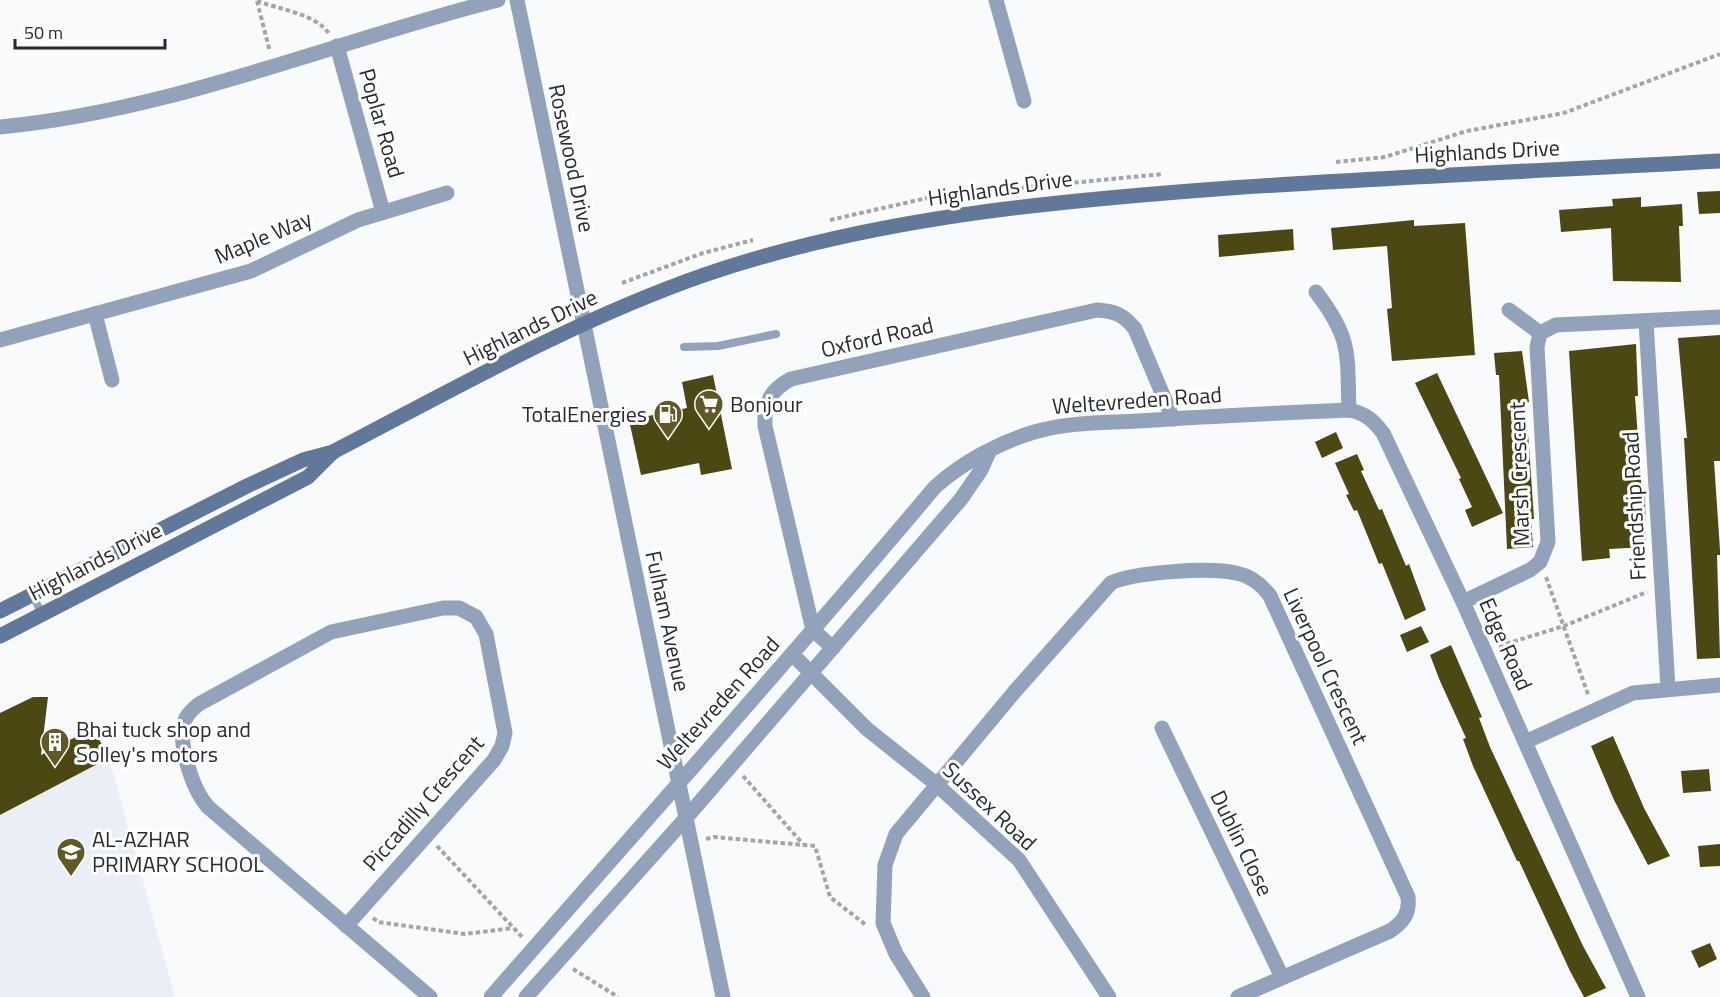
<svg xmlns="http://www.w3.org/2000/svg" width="1720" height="997" viewBox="0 0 1720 997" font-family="'Titillium Web',sans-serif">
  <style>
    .built { fill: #eaeff7 }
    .building { fill: #4c4813 }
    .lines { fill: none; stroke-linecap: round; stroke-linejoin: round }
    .path { stroke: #a3a5a8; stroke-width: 4; stroke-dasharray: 4.5 3; stroke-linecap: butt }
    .service { stroke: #93a2bb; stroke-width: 8 }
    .minor { stroke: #93a2bb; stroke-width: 15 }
    .secondary { stroke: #62789b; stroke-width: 15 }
    .labels { text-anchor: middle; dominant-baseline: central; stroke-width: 6; stroke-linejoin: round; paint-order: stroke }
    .street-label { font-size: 22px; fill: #272a2f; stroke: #fff }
    .poi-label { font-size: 22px; fill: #272a2f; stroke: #fff; text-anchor: start }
  </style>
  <rect width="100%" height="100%" fill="#f8fafc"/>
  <path class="built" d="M109,758L175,997H0V816Z"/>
  <g class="building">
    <path d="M1720,191V213L1699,214L1697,192Z"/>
    <path d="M1641,197V207L1682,204L1683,226H1679L1681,282L1613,281L1611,228L1561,232L1559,210L1613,206L1612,199Z"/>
    <path d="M1414,220V226L1465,223L1475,355L1392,361L1387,309L1392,308L1387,246L1333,250L1331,228Z"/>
    <path d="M1293,229L1294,250L1219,257L1218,235Z"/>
    <path d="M1720,335V461H1714L1720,550V555H1717L1720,658L1697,659L1684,438H1687L1678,338Z"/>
    <path d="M1636,344L1638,396H1635L1642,496H1645L1646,547L1609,549L1610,558L1582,561L1569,351Z"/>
    <path d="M1522,351L1529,402L1526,403L1534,519H1531L1533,547L1507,549L1499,375H1496L1494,353Z"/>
    <path d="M1437,373L1503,513L1472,527L1465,510L1472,507L1459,479L1461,478L1415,383Z"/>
    <path d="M713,375L732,469L701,475L699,463L641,475L629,420L687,408L682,382Z"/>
    <path d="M1336,432L1343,448L1322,458L1315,442Z"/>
    <path d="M1357,454L1364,470L1361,471L1379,510L1382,509L1406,566L1409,564L1426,610L1405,620L1382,563L1379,564L1357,510L1354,511L1346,495L1349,494L1335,463Z"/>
    <path d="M1421,626L1429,642L1407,652L1400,635Z"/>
    <path d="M1451,645L1482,717L1479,718L1490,747L1583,946L1606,988L1586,997H1584L1570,971L1519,861H1517L1473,766L1463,739L1466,738L1440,681L1430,655Z"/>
    <path d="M33,697H48L41,755L93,728L109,758L0,815V713Z"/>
    <path d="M1613,736L1644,808L1670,856L1648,865L1614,800L1591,746Z"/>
    <path d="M1709,769L1711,791L1683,793L1681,771Z"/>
    <path d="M1720,844V866L1700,867L1698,846Z"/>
    <path d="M1710,943L1717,959L1699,968L1691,951Z"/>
  </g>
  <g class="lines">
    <g class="path">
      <path d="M257,1C278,9 317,14 329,34"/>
      <path d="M257,1L270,52"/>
      <path d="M1336,162L1385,157L1467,131L1564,113L1720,54"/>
      <path d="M830,220L936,196L1163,174"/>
      <path d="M622,283L703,253L753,240"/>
      <path d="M1546,577L1589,697"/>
      <path d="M1499,646L1564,626L1647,592"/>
      <path d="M743,776L803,844"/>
      <path d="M706,839L714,837L815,846L830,897L866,925"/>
      <path d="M437,846L522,937"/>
      <path d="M373,918L378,922L465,934L513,928"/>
      <path d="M573,969L618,997"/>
    </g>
    <g class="service">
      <path d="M684,347L718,346L776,334"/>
      <path d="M32,594L42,614"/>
    </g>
    <g class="minor">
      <path d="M517,0L723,997"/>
      <path d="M996,0L1024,101"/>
      <path d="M337,46L383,212"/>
      <path d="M0,127C171,111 332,42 498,0"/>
      <path d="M1316,292C1352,339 1347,353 1349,410"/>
      <path d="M1509,310L1540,333"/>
      <path d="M95,314L112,380"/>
      <path d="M1646,321L1668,688"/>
      <path d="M0,340L251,271L358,220L447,193"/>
      <path d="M1463,602L1530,570L1540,562L1548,542L1547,525L1537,347L1540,333L1556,325L1720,317"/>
      <path d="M833,648L813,630L765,426C764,403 770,390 791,379L1097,310C1115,311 1124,315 1135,329L1173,419"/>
      <path d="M793,655L867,729L936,784L1019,860L1109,997"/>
      <path d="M1162,728L1282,977"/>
      <path d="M1525,742L1633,693L1720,685"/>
      <path d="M346,926L494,760L502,746L505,733L486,634L476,617L459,608H443L331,632L199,704C194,708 189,712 186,718C175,740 193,790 208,807L430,997"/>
      <path d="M491,997C639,827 790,660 935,487C963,462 1001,441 1038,431C1070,422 1106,423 1138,421C1208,416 1278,413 1349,410C1365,413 1373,420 1383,433L1463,602L1638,997"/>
      <path d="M526,997L686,818L961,499L981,470L989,452"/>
      <path d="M923,997L896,954L883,923L885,865L896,834L1016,690L1111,583C1134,572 1211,567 1236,573C1251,576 1262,585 1270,596L1408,897C1410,914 1403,922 1390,931L1238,997"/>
    </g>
    <g class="secondary">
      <path d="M0,611L247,486L303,460L333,452C454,389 575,320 704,275C873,217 1053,201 1230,188C1393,177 1557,170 1720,161"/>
      <path d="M0,636L308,477L333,452"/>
    </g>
  </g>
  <defs>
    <g id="supermarket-pin" transform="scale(1.5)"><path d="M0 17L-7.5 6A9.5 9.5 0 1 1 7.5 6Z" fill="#5e5925" stroke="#fff"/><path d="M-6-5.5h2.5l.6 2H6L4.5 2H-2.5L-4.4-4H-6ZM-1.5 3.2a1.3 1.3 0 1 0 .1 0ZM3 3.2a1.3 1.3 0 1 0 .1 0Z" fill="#fff"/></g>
    <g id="fuel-pin" transform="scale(1.5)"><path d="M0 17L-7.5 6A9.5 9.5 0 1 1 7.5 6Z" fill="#5e5925" stroke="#fff"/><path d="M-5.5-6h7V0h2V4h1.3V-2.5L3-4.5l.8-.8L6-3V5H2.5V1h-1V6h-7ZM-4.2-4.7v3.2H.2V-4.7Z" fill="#fff"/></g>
    <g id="building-pin" transform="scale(1.5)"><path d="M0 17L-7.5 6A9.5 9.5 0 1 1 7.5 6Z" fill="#5e5925" stroke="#fff"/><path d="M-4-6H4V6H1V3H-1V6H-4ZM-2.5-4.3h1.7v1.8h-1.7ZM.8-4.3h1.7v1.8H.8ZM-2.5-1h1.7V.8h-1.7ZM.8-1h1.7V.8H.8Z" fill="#fff"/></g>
    <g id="school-pin" transform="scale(1.5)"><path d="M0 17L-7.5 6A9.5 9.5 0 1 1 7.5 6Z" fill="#5e5925" stroke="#fff"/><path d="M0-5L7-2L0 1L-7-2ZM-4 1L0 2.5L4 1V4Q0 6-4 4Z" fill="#fff"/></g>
  </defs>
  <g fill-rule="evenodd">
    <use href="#supermarket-pin" x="709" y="404"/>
    <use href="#fuel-pin" x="668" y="414"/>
    <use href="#building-pin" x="55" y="742"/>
    <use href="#school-pin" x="71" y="852"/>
  </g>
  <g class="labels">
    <g class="street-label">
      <text transform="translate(382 123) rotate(74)">Poplar Road</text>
      <text transform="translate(1487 151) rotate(-3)">Highlands Drive</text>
      <text transform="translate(572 158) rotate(78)">Rosewood Drive</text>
      <text transform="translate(1000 188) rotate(-8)">Highlands Drive</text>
      <text transform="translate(263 237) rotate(-23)">Maple Way</text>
      <text transform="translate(530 327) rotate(-26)">Highlands Drive</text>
      <text transform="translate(877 337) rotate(-13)">Oxford Road</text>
      <text transform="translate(1137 400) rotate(-4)">Weltevreden Road</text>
      <text transform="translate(1519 474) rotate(-92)">Marsh Crescent</text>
      <text transform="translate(1634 506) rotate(-93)">Friendship Road</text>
      <text transform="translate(95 561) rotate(-27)">Highlands Drive</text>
      <text transform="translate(668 621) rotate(78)">Fulham Avenue</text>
      <text transform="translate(1506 644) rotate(66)">Edge Road</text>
      <text transform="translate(1326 666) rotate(65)">Liverpool Crescent</text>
      <text transform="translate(718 703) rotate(-48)">Weltevreden Road</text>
      <text transform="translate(423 803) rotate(-49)">Piccadilly Crescent</text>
      <text transform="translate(990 806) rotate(43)">Sussex Road</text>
      <text transform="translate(1242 843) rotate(64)">Dublin Close</text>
    </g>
    <g class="poi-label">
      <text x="730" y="404">Bonjour</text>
      <text x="647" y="414" text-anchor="end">TotalEnergies</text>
      <text x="76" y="729">Bhai tuck shop and<tspan x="76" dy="25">Solley's motors</tspan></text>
      <text x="92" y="839">AL-AZHAR<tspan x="92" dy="25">PRIMARY SCHOOL</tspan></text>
    </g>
  </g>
  <path d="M15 39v9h150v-9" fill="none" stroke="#272a2f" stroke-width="3"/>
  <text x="24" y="39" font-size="18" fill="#272a2f" stroke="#ffffff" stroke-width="4.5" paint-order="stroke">50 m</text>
</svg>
